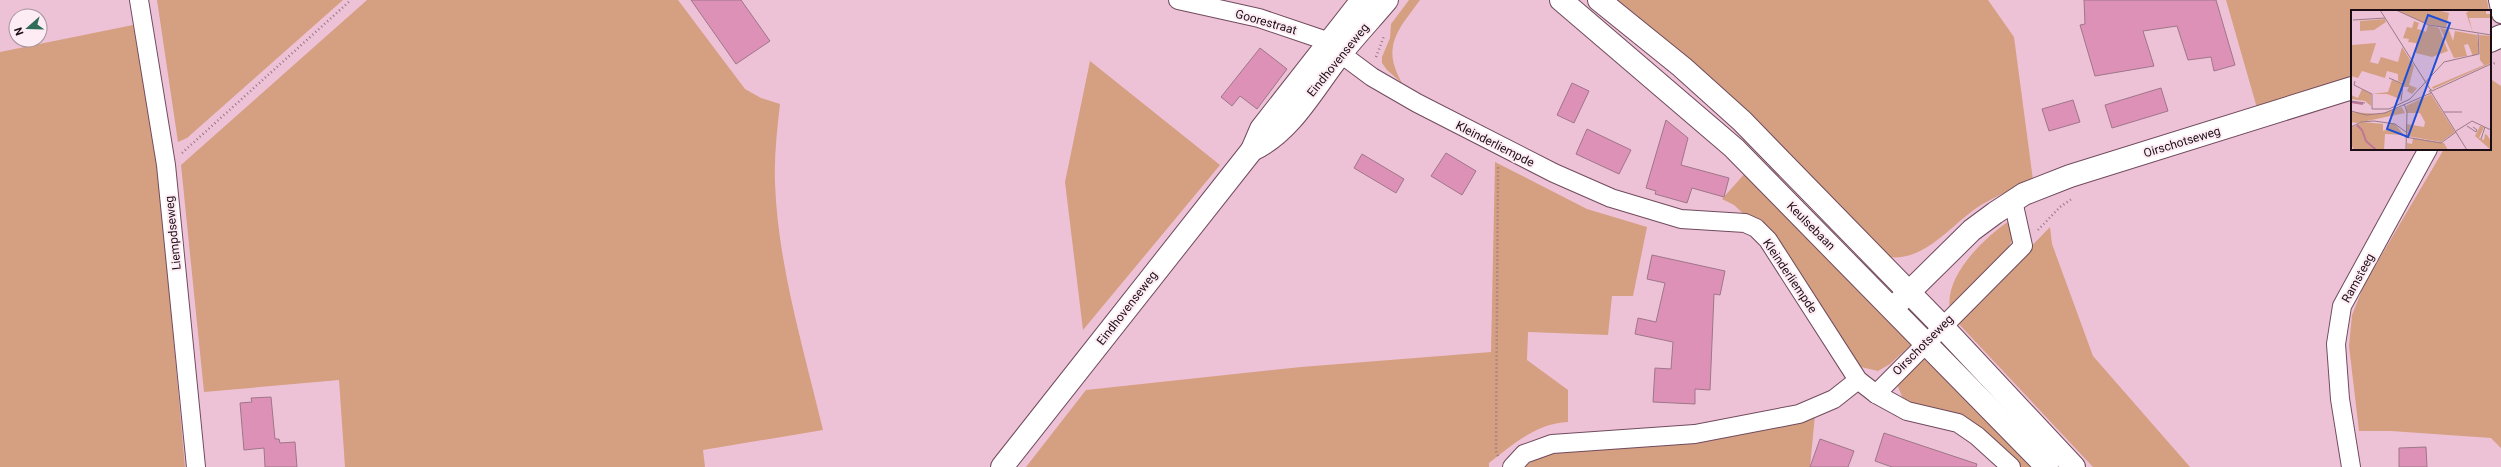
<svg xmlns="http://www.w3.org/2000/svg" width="2501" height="467" viewBox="0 0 2501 467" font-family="Roboto,sans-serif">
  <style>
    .green { fill: #d59f82 }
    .building { fill: #de91b7; stroke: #9e7689 }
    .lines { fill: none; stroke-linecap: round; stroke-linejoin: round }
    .street-casing { stroke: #704b5d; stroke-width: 20 }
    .secondary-casing { stroke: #704b5d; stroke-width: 24 }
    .path { stroke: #957584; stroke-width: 2.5; stroke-dasharray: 1 3; stroke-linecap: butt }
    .street { stroke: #fff; stroke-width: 18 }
    .secondary { stroke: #fff; stroke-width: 22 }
    .labels { text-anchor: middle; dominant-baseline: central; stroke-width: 4; stroke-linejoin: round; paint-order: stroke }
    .street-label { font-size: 12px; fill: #1d0e16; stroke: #feecf4 }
    .inset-river { fill: none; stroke: #c0759a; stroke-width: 2 }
    .inset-road { fill: none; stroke: #9a7a89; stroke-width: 1 }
    .view { fill: #1d4ed8; fill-opacity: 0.15; stroke: #1d4ed8; stroke-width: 2 }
    .inset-edge { fill: none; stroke: #1d0e16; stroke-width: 2 }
  </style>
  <rect width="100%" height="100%" fill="#eec2d6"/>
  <g class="green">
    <path d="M157,0H343L187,138L178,142Z"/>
    <path d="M367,0H678L745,89L761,98L780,104C777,130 774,157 775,183C778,266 804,350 823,430L703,450L705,467H345L339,380L204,392L181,165Z"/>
    <path d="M1409,0H1420C1398,30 1381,46 1402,83L1387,70L1382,63V57L1390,38L1391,24Z"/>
    <path d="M1612,0H1988L2014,37L2033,180C2016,188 1998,195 1981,205C1952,223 1926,262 1888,257Z"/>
    <path d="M2226,0H2487L2489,11H2352V78L2257,108Z"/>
    <path d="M133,25L158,167L185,467H0V52Z"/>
    <path d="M1090,61L1220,165L1083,330L1065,182Z"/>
    <path d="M2492,80L2501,86V448L2491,438L2391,431H2359L2349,346L2352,315L2364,285L2444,149H2490V81Z"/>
    <path d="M1495,162L1587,209L1647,227L1633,296H1612L1608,335L1528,332L1527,360L1568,390V422C1537,423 1512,445 1489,463V467H1026L1086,390L1301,367L1491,352Z"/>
    <path d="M1747,171L1914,342L1890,364L1878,371L1861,367L1777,245L1734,205L1722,199Z"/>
    <path d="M2009,221L2012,240L2006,253L1950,309C1944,276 1984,238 2009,221Z"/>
    <path d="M2050,227L2052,244L2093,356L2190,467H2093L1957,322Z"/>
    <path d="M1923,351L2037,467H2021L1994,440L1903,399L1897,384Z"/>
    <path d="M1815,415L1810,467H1525L1536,458L1566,447H1650L1718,438Z"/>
  </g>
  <g class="building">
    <path d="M691,0H741L770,41L736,64Z"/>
    <path d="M2084,0H2216L2235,65L2214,71L2211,57L2188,60L2177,26L2143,31L2154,66L2095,76L2080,25L2085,24Z"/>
    <path d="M1260,48L1287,69L1257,109L1240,96L1232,106L1221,97Z"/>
    <path d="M1572,83L1589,91L1574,123L1557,115Z"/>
    <path d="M2161,88L2168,111L2112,128L2105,105Z"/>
    <path d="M2073,100L2080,122L2049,131L2042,109Z"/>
    <path d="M1666,120L1688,138L1681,165L1729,178L1724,197L1692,188L1687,203L1655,194L1656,191L1646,188Z"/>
    <path d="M1587,129L1631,150L1619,174L1576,154Z"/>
    <path d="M1446,153L1476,171L1462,195L1431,176Z"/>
    <path d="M1362,154L1404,179L1396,193L1354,168Z"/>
    <path d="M1652,255L1725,271L1720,295L1714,294L1710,390L1695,389V404L1653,402L1655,368L1671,369L1673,342L1635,334L1638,318L1656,322L1665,283L1647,279Z"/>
    <path d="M271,397L275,439H279L280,443L295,442L297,467H265L264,448L244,450L240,403L252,402L251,398Z"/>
    <path d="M1884,433L1977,464L1976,467H1892L1875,461Z"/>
    <path d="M1820,439L1854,451L1848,467H1810Z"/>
    <path d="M2426,447L2427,467H2399V448Z"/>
  </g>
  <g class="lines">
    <g class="street-casing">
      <g id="street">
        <path d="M139,0L166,165L196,467"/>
        <path d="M1178,0L1259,18L1321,39L1372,77L1417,103L1554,173L1611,198L1681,219L1745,223L1756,228L1768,240L1858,380L1876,394L1907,411L1958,423L1977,436L2011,467"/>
        <path d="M2498,0L2501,14"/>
        <path d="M1876,394L2023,246L2013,201"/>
        <path d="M1512,467L1524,454L1552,444L1695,434L1799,414L1834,399L1858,380"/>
        <path d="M2351,467L2340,399L2336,344L2342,306L2428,149"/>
      </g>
    </g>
    <g class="secondary-casing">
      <g id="secondary">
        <path d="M1561,0L1734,148L2047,467"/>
        <path d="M1599,0L1682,67L1742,121L1942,326L2074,467"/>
        <path d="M2490,41L2501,36"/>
        <path d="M1252,150C1291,132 1313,89 1339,56C1354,37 1371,19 1387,0"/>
        <path d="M1899,302L1972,230L1995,213L2024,194L2070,176L2352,88"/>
        <path d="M1002,467L1252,150L1261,129L1362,0"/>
      </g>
    </g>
    <g class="path">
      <path d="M1376,57L1384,36"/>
      <path d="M2490,65L2497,62"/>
      <path d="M182,153L351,0"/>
      <path d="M2038,230L2060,207L2073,198"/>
      <path d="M1498,456L1496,451L1498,165"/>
    </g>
    <use href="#street" class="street"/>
    <use href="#secondary" class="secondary"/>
  </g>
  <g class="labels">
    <g class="street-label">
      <text transform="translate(1266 22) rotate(16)">Goorestraat</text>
      <text transform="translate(1338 60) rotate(-51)">Eindhovenseweg</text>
      <text transform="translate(2182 142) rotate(-17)">Oirschotseweg</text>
      <text transform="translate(1495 144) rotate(27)">Kleinderliempde</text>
      <text transform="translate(1811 226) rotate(45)">Keulsebaan</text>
      <text transform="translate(173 233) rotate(-96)">Liempdseweg</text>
      <text transform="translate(1790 276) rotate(56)">Kleinderliempde</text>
      <text transform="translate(2358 278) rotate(-61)">Ramsteeg</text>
      <text transform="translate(1127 308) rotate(-52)">Eindhovenseweg</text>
      <text transform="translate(1923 345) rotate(-45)">Oirschotseweg</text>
    </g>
  </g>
  <g transform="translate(2351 10)">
    <rect width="140" height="140" fill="#eec2d6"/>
    <path d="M46,0H85L98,3L95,18L73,13ZM119,0H135V4H140V8H118L122,23L115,3ZM34,9L35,12L23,20L9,21V11ZM63,11L68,13L66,19L71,20L75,22L77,15L88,18L97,41L81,47L65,43V33L57,32L58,29L52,28L56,17L61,18ZM89,18L98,20L102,31L104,21L126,25L128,43L122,46L117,34L113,35L116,46L103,48ZM128,25L140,26V53L82,79L81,77L133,55L129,50ZM25,33L19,52L27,54L30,47L47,52L51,37L63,56L58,75L66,78L61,84L56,81L58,77H53V73L47,71V64L36,61L34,68L11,61L7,68L0,66L1,35ZM41,70L52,74L49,89L36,84H21L37,82ZM11,79L20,84V96L14,91L0,89V85L7,88ZM80,84L104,122L90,132L56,126V114L73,117L74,112L69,103H56L55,96ZM51,97L54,103L6,113L0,112V102L28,104ZM11,112L32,114V121L37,119L40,113L44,114L53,125L34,124L33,140H3L0,134V118ZM129,116L133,117L128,128L133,130L134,124L136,125L140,131V140L124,126ZM62,128L93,133L97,140H56V133L61,134Z" fill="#d59f82"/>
    <path class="inset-river" d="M0,92L12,94M6,115L11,120L15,131L25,140"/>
    <path class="inset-road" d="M29,0L79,79M45,0L78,15L140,25M2,10L34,8M38,68L52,74L50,91M4,71L3,75L21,84V99H38L59,89L93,52L128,44L127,24M81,81L140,54M80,82L116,140M0,91L14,93M53,94L56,102L55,140M0,101L15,105L34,103L80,83V79L78,82M93,102H111M116,116L125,122L126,120L122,117M0,117L10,112L23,111L44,114L55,122M105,121L121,111L140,120M54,127L90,133L105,122M130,129L134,117"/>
    <path class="view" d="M77,5L99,13L57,127L36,119Z"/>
    <rect width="140" height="140" class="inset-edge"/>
  </g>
  <g transform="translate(28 28) rotate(250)"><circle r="19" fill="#feecf4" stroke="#a4939b"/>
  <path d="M0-3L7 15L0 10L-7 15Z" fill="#2f6d59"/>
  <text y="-6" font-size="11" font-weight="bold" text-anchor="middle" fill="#1d0e16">N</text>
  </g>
</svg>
